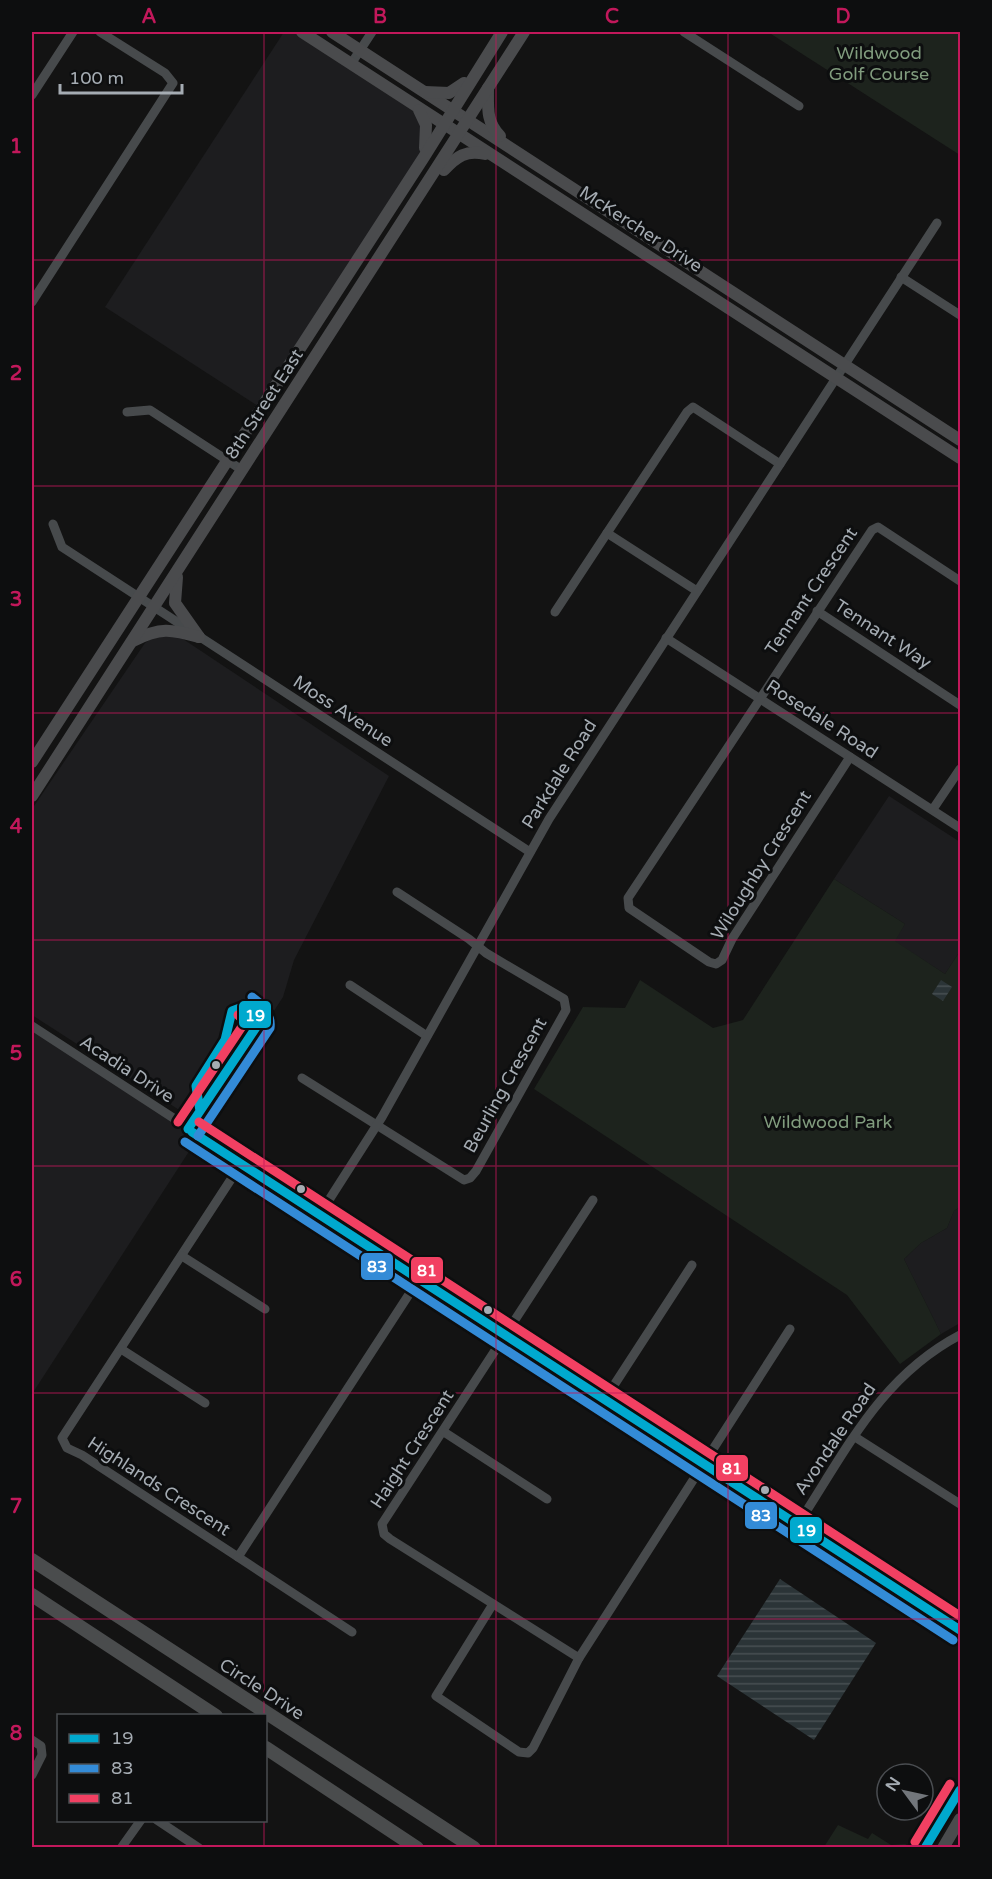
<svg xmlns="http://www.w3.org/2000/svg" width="992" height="1879" viewBox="0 0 992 1879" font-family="'Varela Round',sans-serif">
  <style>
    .built { fill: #1d1d1f }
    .green { fill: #1d231d }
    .water { fill: url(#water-rules) }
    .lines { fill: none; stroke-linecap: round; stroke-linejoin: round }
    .minor { stroke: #474a4c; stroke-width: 9 }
    .major { stroke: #4a4b4d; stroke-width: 12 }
    .highway { stroke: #4a4c4d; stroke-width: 14 }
    .bus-1-casing { stroke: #0d0e0f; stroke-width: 14 }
    .bus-2-casing { stroke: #0d0e0f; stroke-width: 14 }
    .bus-3-casing { stroke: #0d0e0f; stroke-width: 14 }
    .bus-1 { stroke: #00a9ce; stroke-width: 9 }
    .bus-2 { stroke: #338bd7; stroke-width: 9 }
    .bus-3 { stroke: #f24062; stroke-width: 9 }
    .grid { fill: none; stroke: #c2185b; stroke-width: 1.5; stroke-opacity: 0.55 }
    .bus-dot { fill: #a5acb3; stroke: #0d0e0f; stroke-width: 2 }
    .labels { text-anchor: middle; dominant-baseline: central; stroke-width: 6; stroke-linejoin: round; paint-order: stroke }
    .park-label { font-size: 18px; fill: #819c7e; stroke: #0d0e0f }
    .street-label { font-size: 18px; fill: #a5acb3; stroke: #0d0e0f }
    .line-badge { stroke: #0d0e0f; stroke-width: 2 }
    .badge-label { font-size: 16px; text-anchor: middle; font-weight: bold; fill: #fff }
    .neatline { fill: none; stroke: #c2185b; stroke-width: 2 }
    .grid-label { font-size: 20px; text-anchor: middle; font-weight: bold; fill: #c2185b }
  </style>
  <defs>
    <pattern id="water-rules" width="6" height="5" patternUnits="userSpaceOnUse" patternTransform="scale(1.5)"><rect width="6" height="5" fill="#2b3437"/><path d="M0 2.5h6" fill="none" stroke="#474f52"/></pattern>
  </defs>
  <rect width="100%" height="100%" fill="#131313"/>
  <g class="built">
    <path d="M284,32H302L419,109L424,157L261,408L105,307Z"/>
    <path d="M157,635L180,637L389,776L294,960L283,997L201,1124L32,1015V809L145,643Z"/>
    <path d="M889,796L960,842V951L945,974L894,941L905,924L834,879Z"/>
    <path d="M32,1026L199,1136L32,1394Z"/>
    <path d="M960,1207V1323L941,1334L904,1259L921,1243L947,1228L954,1211Z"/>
  </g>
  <g class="green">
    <path d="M768,32H960V155Z"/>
    <path d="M834,879L905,924L895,941L945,974L960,951V1207L954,1211L947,1228L921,1243L904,1259L941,1334L900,1364L847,1295L534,1089L583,1007L625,1008L640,980L713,1028L743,1020Z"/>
    <path d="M838,1825L868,1839L872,1833L891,1845L905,1844L910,1847H824Z"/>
  </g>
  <g class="water">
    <path d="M941,980L952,987L943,1001L932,994Z"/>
    <path d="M780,1579L876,1643L814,1740L717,1676Z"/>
  </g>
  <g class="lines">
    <g class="minor">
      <path d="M684,32L799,106"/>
      <path d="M351,64L372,32"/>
      <path d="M32,95L73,32"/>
      <path d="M901,277L960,315"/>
      <path d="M32,302L173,83L165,73L100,32"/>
      <path d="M127,412L150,410L242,470"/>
      <path d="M53,524L62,547L530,852"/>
      <path d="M697,591L607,533L687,412L693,407L780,464"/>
      <path d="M817,611L960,705"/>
      <path d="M555,612L607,533"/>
      <path d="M666,638L960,828"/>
      <path d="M850,757L732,939L722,960L716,964L709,962L629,908L628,898L872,530L878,527L960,581"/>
      <path d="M933,809L960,769"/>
      <path d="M350,985L427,1036"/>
      <path d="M32,1026L960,1630"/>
      <path d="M302,1078L464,1180L470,1178L476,1171L566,1010L564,999L486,953L469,939L397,892"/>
      <path d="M241,1164L62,1438L67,1448L82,1455L238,1557L419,1279"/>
      <path d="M593,1200L382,1524L384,1534L390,1539L579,1658L790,1329"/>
      <path d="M320,1214L382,1117L549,819L937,223"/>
      <path d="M182,1256L265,1309"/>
      <path d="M121,1349L205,1403"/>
      <path d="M605,1399L692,1265"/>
      <path d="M444,1432L547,1499"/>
      <path d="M855,1437L960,1504"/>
      <path d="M798,1524C846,1451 880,1377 960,1335"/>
      <path d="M238,1557L352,1632"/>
      <path d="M493,1604L436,1696L519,1752L528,1753L533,1748L579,1658"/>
      <path d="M32,1740L41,1746L42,1755L32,1775"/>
      <path d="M157,1820L199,1848"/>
      <path d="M121,1848L141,1820"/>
    </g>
    <g class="major">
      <path d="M302,32L960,458"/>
      <path d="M332,32L960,440"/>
      <path d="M488,88C488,107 486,122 500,136"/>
      <path d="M425,92L449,93L464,83"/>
      <path d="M419,110L426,125L425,148"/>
      <path d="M444,170C457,156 466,150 485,154"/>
      <path d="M177,577L175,603L199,637"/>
      <path d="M133,641C160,627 171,629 199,637"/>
      <path d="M32,762L424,157L502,32"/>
      <path d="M32,796L524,32"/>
      <path d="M925,1848L960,1790"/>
      <path d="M943,1848L960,1819"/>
    </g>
    <g class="highway">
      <path d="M32,1560L474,1848"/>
      <path d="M32,1595L216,1716"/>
      <path d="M266,1748L417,1848"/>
    </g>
    <g class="bus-1-casing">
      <g id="bus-1">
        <path d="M188,1129L259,1023L254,1013L245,1006L232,1011L225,1040L196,1086L200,1111"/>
        <path d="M192,1132L960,1630"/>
        <path d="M925,1848L960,1790"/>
      </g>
    </g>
    <g class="bus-2-casing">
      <g id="bus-2">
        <path d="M198,1136L270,1028C272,1014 262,1004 252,997"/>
        <path d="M185,1142L953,1640"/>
      </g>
    </g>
    <g class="bus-3-casing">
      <g id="bus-3">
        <path d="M178,1122L245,1022L238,1015"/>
        <path d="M199,1122L960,1616"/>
        <path d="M915,1842L950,1784"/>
      </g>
    </g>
    <use href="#bus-1" class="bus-1"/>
    <use href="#bus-2" class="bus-2"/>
    <use href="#bus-3" class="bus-3"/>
  </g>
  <path class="grid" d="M264,32V1716M496,32V1848M728,32V1848M32,260H960M32,486H960M32,713H960M32,940H960M32,1166H960M32,1393H960M32,1619H960M264,1820V1848"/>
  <g class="bus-dot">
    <circle cx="216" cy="1065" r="5"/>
    <circle cx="301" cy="1189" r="5"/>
    <circle cx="488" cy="1310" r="5"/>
    <circle cx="765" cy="1490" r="5"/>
  </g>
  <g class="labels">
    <g class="park-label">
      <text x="879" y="53">Wildwood<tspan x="879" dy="21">Golf Course</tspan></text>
      <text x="828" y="1122">Wildwood Park</text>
    </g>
    <g class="street-label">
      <text transform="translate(641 229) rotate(33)">McKercher Drive</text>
      <text transform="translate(264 404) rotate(-57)">8th Street East</text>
      <text transform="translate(811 591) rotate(-56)">Tennant Crescent</text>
      <text transform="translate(883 634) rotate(33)">Tennant Way</text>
      <text transform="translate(343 711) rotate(33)">Moss Avenue</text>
      <text transform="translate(822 719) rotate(33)">Rosedale Road</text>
      <text transform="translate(559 774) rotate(-58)">Parkdale Road</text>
      <text transform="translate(761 865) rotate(-58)">Wiloughby Crescent</text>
      <text transform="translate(127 1069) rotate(33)">Acadia Drive</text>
      <text transform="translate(505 1085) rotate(-61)">Beurling Crescent</text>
      <text transform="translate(835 1439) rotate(-56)">Avondale Road</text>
      <text transform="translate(412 1449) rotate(-57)">Haight Crescent</text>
      <text transform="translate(159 1486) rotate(33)">Highlands Crescent</text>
      <text transform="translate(262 1689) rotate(33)">Circle Drive</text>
    </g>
  </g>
  <g class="line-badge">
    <rect x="238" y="1000" width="34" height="29" rx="6" fill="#00a9ce"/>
    <rect x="360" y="1252" width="34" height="29" rx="6" fill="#338bd7"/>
    <rect x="410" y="1256" width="34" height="28" rx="6" fill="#f24062"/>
    <rect x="715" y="1454" width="34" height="28" rx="6" fill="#f24062"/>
    <rect x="744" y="1501" width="34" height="29" rx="6" fill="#338bd7"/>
    <rect x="789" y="1516" width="34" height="28" rx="6" fill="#00a9ce"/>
  </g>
  <g class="badge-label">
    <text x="255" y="1021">19</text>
    <text x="377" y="1272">83</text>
    <text x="427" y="1276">81</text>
    <text x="732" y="1474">81</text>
    <text x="761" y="1521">83</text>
    <text x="806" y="1536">19</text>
  </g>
  <rect width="992" height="1879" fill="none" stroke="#0d0e0f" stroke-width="66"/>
  <rect x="57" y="1714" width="210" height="108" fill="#0d0e0f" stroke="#4a4d51" stroke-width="1.5"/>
  <rect x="69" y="1734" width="30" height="9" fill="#00a9ce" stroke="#4a4d51" stroke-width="1.5"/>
  <text x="111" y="1744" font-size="18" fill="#a5acb3">19</text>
  <rect x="69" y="1764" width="30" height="9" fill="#338bd7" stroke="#4a4d51" stroke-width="1.5"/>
  <text x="111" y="1774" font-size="18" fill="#a5acb3">83</text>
  <rect x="69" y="1794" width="30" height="9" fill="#f24062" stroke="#4a4d51" stroke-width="1.5"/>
  <text x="111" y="1804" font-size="18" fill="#a5acb3">81</text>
  <g transform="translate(905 1792) rotate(303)"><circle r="28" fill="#0d0e0f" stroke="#4a4d51" stroke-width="1.5"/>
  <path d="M0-4.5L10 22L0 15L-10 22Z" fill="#72767b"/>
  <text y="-9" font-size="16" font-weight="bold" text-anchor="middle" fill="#a5acb3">N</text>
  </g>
  <path d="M60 84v9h122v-9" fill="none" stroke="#a5acb3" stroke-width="3"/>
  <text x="69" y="84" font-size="18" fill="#a5acb3" stroke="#0d0e0f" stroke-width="4.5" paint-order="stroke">100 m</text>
  <rect x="33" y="33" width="926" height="1813" class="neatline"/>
  <g class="grid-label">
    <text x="149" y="23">A</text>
    <text x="380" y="23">B</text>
    <text x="612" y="23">C</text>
    <text x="843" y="23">D</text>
    <text x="16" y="153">1</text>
    <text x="16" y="380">2</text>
    <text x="16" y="606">3</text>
    <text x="16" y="833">4</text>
    <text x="16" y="1060">5</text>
    <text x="16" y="1286">6</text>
    <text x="16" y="1513">7</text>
    <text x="16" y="1740">8</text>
  </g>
</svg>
